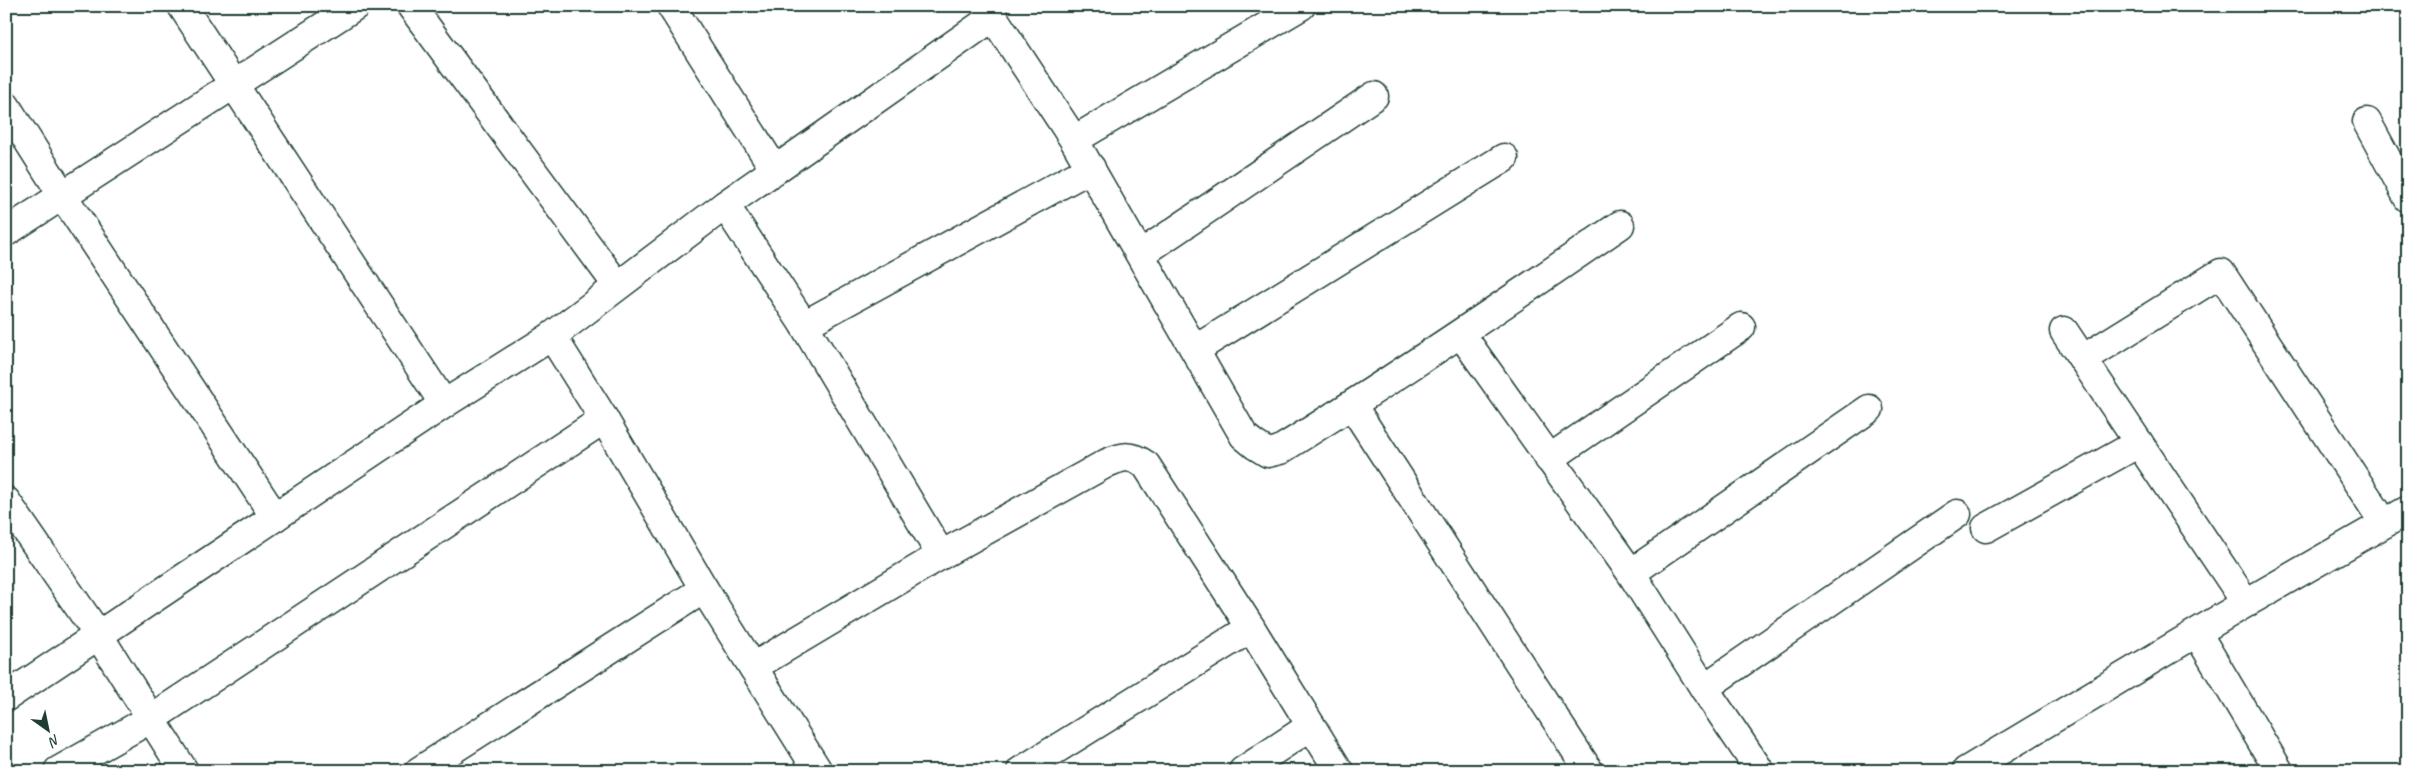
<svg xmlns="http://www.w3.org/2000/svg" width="2414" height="777" viewBox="0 0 2414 777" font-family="Caveat,sans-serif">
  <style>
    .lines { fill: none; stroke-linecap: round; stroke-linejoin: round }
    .minor-casing { stroke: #1f3d34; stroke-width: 31 }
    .minor { stroke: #fff; stroke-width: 28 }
  </style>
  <rect width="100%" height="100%" fill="#fff"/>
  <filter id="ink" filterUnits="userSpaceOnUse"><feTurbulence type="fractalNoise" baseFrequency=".02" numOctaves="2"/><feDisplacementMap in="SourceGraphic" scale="10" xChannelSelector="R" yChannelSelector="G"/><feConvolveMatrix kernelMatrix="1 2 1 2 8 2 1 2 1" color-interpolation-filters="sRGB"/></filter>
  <g filter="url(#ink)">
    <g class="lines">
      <g class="minor-casing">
        <g id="minor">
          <path d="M182,6L444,404"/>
          <path d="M411,6L617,285"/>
          <path d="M671,6L775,170"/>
          <path d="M986,6L1074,140L1244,436L1255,445L1268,453L1280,450C1396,378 1508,302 1620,225"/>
          <path d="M6,106L63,196L275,517"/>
          <path d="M2367,122L2408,198"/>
          <path d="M1074,140L1301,6"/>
          <path d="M725,205L804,325L941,555"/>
          <path d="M6,232L355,6"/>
          <path d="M1141,254L1374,96"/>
          <path d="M804,325L1091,168"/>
          <path d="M2064,331L2246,603"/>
          <path d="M1461,334L1631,573L1704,688L1760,771"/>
          <path d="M552,336L604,419L704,589L818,771"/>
          <path d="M1196,349L1504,158"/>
          <path d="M2083,359L2221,273L2384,523"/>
          <path d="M1352,405L1589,771"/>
          <path d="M1549,459L1741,327"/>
          <path d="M6,501L99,636L184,771"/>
          <path d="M1986,528L2139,443"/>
          <path d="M1631,573L1869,409"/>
          <path d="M2197,633L2279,771"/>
          <path d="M753,667L941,555L1107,463C1123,456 1130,454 1146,465L1251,628L1339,771"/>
          <path d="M1704,688L1957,514"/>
          <path d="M6,697L444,404L552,336L725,205L993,17"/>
          <path d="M58,771L152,718L604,419"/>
          <path d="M419,771L704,589"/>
          <path d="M1021,771L1251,628"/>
          <path d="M1243,771L1311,726"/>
          <path d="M1966,771L2246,603L2408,510"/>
        </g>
      </g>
      <use href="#minor" class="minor"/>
    </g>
  </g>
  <rect width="2414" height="777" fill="none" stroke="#fff" stroke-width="25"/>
  <rect x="12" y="12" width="2389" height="752" fill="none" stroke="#1f3d34" stroke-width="2" filter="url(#ink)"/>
  <g transform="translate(48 730) rotate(147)" stroke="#ffffff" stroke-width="4" paint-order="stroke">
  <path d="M0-4L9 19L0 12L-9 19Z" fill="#1f3d34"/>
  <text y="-8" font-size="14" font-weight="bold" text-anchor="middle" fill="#1f3d34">N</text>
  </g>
</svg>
